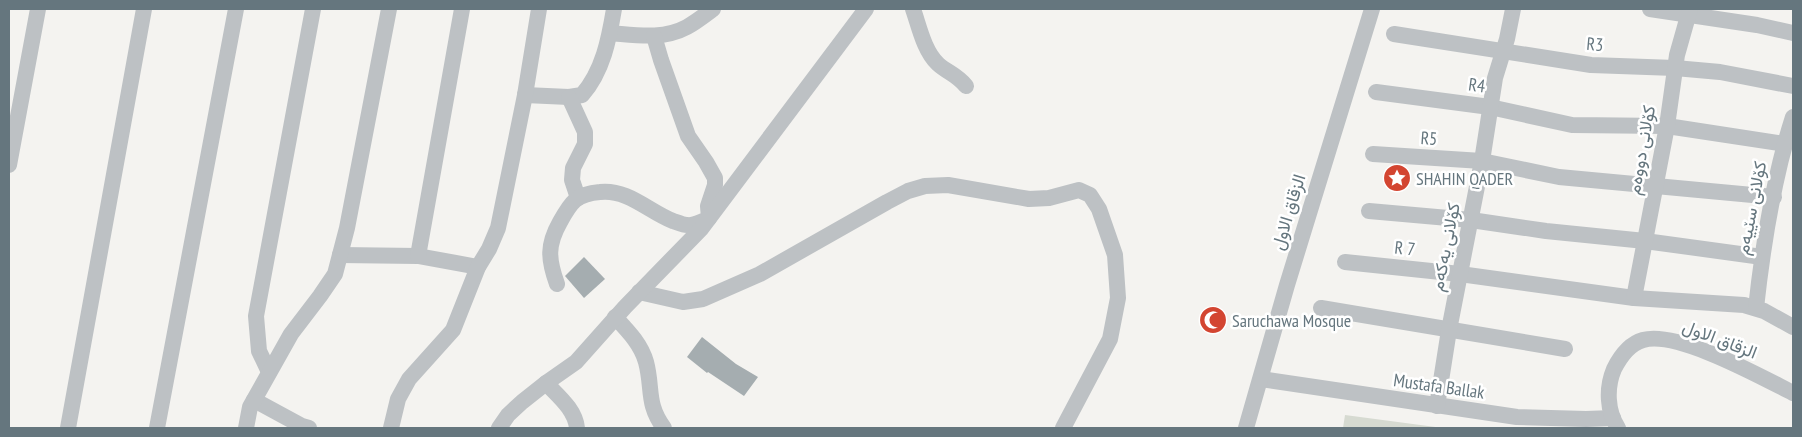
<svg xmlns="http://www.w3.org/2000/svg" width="1802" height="437" viewBox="0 0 1802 437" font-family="'PT Sans Narrow',Vazirmatn,sans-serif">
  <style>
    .green { fill: #d6dad1 }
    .building { fill: #a5adb0 }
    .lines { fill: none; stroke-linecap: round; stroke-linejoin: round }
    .minor { stroke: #bdc1c4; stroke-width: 16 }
    .labels { text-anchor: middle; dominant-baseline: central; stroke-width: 5; stroke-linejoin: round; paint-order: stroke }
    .street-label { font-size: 18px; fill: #65767e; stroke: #fff }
    .poi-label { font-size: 18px; fill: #65767e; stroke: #fff; text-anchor: start }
  </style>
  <rect width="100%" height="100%" fill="#f4f3f0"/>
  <path class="green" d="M1345,415L1443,428H1343Z"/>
  <g class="building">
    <path d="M584,257L605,279L584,298L565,276Z"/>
    <path d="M702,337L736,364L758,377L744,396L708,372L707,373L687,357Z"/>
  </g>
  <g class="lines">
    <g class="minor">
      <path d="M913,9C919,26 924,51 938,64C948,73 956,74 966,86"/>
      <path d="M1650,9L1757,25L1793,33"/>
      <path d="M610,33C636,35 663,40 687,27C696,22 705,15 713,9"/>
      <path d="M1394,34L1591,65L1675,68L1720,72L1793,86"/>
      <path d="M1376,92L1490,107L1572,125L1667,126L1785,144"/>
      <path d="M525,95L569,97L582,95C603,71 609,39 614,9"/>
      <path d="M569,97L585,132V144L573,168L572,180L578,198"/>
      <path d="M1373,154L1482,161L1559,177L1774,197"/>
      <path d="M9,165L38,9"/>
      <path d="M1369,211L1471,220L1546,231L1645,241L1762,257"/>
      <path d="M340,255L418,256L478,267"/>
      <path d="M418,256L462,9"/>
      <path d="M1345,262L1460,274L1634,298L1744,305L1764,311L1793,327"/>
      <path d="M557,284C548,259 547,245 560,222C571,202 576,194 600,192C628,189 648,211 673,221C677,222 682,225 687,225C694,226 703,221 709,218L708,206L715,185V178L706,162L688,136L661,60L654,36"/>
      <path d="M639,292L683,302L703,299L760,274L887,202L908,191L925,186L948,185L1029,199L1049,198L1079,190L1090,195L1099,209L1115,255L1118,298L1110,339L1063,428"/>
      <path d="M1634,298L1667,126L1677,55L1690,9"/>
      <path d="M1321,308L1565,349"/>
      <path d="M1756,308C1763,244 1773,179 1793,117"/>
      <path d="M615,317C628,331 641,344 646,362C653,388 646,404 664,428"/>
      <path d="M269,372L259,351L256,316L313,9"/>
      <path d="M1261,379L1517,417L1586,419L1613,418"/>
      <path d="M546,383C558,396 575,409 577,428"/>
      <path d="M254,400L302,426L309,428"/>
      <path d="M1437,406L1449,330L1482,161L1495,78L1507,39L1513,9"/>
      <path d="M68,428L144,9"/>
      <path d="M157,428L236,9"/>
      <path d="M246,428L250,407L291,334L320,296L335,274L347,228L389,9"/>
      <path d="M391,428L398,399L409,379L453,330L478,267L489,249L498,228L525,95L539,9"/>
      <path d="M499,428L508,415L522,402L546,383L576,362L625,307L701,229L866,9"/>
      <path d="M1246,428L1287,285L1372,9"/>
      <path d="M1618,428C1607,411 1606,388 1614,369C1620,357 1629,344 1643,340C1677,330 1761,377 1793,393"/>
    </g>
  </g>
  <defs>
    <g id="sight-disc" transform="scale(1.4375)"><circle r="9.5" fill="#d34531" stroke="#fff"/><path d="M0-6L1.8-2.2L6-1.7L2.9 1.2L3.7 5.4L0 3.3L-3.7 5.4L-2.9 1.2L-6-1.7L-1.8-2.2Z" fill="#fff"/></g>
    <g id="mosque-disc" transform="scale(1.4375)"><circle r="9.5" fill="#d34531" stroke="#fff"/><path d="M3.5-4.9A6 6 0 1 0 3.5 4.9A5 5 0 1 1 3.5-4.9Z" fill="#fff"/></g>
  </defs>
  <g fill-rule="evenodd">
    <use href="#sight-disc" x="1397" y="178"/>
    <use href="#mosque-disc" x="1213" y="320"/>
  </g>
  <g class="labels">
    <g class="street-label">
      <text transform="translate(1595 44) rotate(5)">R3</text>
      <text transform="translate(1477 85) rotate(8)">R4</text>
      <text transform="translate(1429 138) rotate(4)">R5</text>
      <text transform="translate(1641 150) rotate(-80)">کۆلانی دووەم</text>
      <text transform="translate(1751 208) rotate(-79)">کۆلانی سێیەم</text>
      <text transform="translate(1288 212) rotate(-73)">الزقاق الاول</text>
      <text transform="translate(1445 247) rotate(-79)">کۆلانی یەکەم</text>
      <text transform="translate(1405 248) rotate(6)">R 7</text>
      <text transform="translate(1720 339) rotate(21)">الزقاق الاول</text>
      <text transform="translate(1439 386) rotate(8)">Mustafa Ballak</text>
    </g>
    <g class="poi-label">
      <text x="1416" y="178">SHAHIN QADER</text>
      <text x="1232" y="320">Saruchawa Mosque</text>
    </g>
  </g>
  <rect width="1802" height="437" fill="none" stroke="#65767e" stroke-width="20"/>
</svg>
